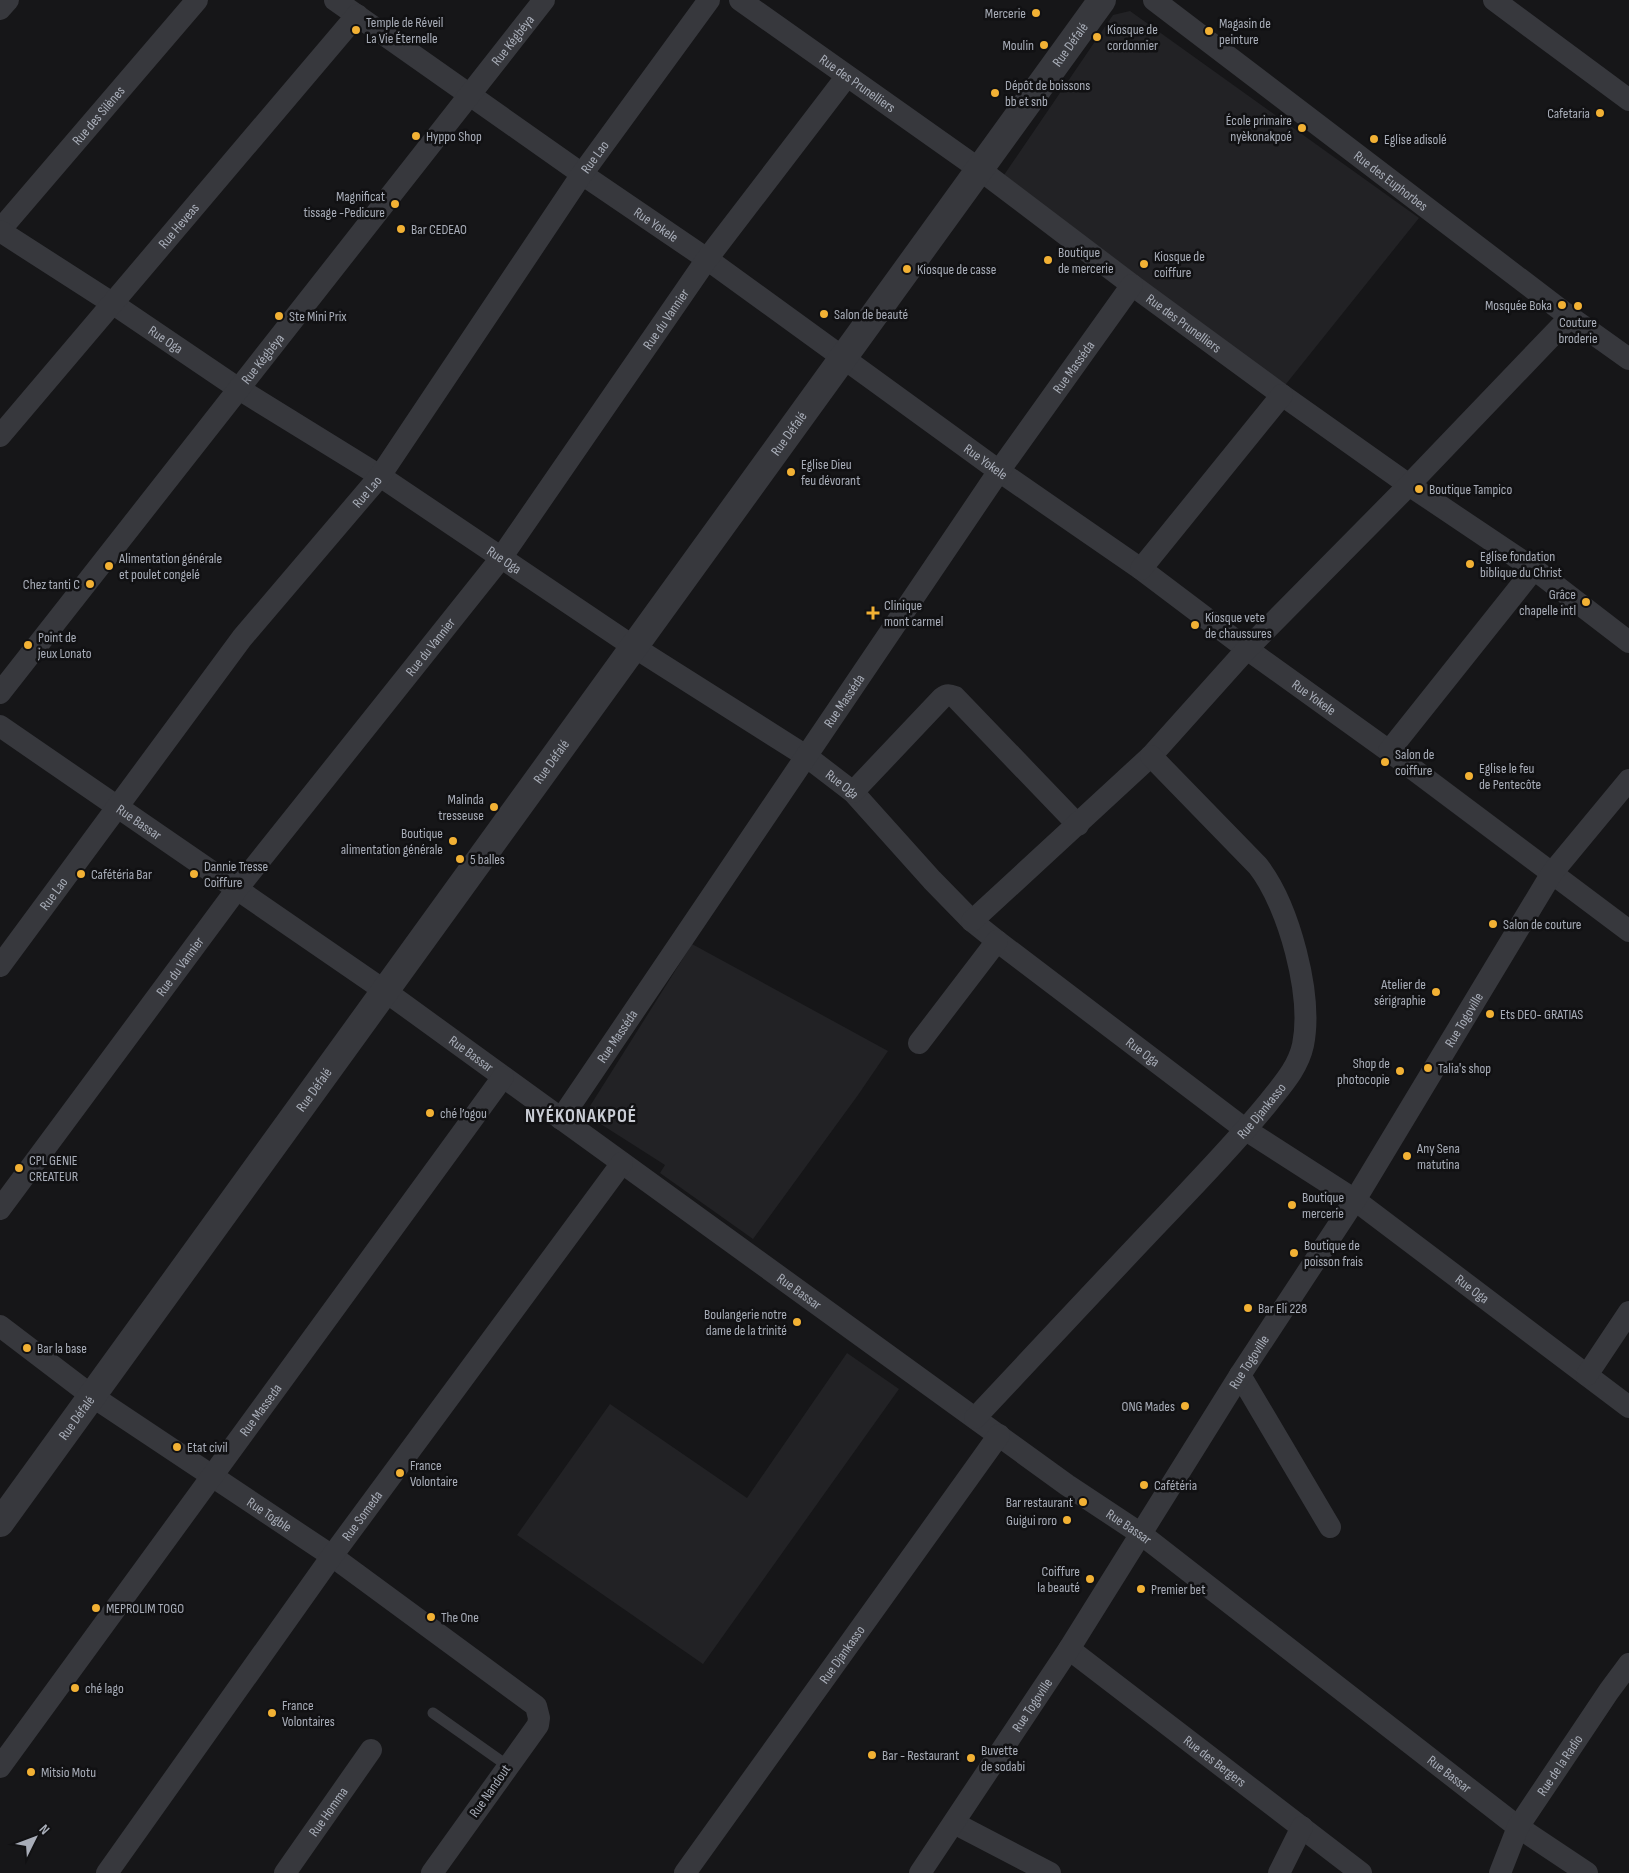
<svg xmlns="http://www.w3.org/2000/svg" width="1629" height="1873" viewBox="0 0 1629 1873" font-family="'Sofia Sans Condensed',sans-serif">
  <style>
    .built { fill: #222225 }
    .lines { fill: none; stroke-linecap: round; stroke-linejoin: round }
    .service { stroke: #37383d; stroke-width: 11 }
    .minor { stroke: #37383d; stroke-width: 22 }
    .tertiary { stroke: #37383d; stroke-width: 28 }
    .poi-dot { fill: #f2b134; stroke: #111113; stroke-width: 2 }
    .labels { text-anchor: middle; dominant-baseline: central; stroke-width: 5; stroke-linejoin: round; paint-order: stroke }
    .poi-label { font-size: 14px; fill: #a8adb8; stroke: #111113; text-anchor: start }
    .street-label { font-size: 14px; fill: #a8adb8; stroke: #111113 }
    .district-label { font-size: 19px; font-weight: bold; letter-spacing: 1px; fill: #c9ccd4; stroke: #111113 }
  </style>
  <rect width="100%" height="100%" fill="#161618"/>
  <g class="built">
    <path d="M1130,11L1419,218L1282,389L1004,175L1113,15Z"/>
    <path d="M692,944L888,1051L858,1095L753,1239L660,1173L665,1165L585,1114Z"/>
    <path d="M847,1353L899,1389L703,1664L517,1535L610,1404L747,1498Z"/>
  </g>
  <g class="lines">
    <path class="service" d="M433,1713L508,1766"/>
    <g class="minor">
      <path id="s1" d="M335,0L582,174L707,259L999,471L1141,569L1247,649L1389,751L1629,931"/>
      <path id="s2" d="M740,0L979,169L1132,285L1282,395L1409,485L1534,569L1629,642"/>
      <path id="s3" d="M1154,0L1570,317L1629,359"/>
      <path d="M1494,0L1629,100"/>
      <path d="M0,9L8,0"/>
      <path id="s4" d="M0,230L197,0"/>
      <path id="s5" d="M0,231L112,303L239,389L380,476L634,647L806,756L853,792L932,880L972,921L997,941L1246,1130L1355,1200L1629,1407"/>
      <path id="s6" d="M0,436L357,15"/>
      <path d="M1141,569L1282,395"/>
      <path id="s7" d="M0,693L544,0"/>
      <path id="s8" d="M0,726L385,991L1067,1485L1141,1534L1518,1827L1587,1873"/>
      <path d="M1389,751L1534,569"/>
      <path d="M853,792L942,698C947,694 950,695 955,697L1078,825"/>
      <path d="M972,921L1151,756L1247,649L1409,485L1570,317"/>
      <path id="s9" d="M0,966L242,638L380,476L582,174L709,0"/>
      <path d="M919,1043L997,941"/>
      <path id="s10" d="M561,1119L999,471L1132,285"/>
      <path id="s11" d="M0,1209L237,889L501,558L707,259L847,76"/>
      <path id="s12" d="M0,1326L92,1396L332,1556L536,1706L539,1718L538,1725L432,1873"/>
      <path d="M1240,1375L1330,1527"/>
      <path d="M1587,1375L1629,1312"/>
      <path id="s13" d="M975,1418C1040,1349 1104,1280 1169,1212C1203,1176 1237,1141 1268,1103C1282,1085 1298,1068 1303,1045C1313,995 1289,906 1258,866L1151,756"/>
      <path id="s14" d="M1069,1649L1361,1873"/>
      <path id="s15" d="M0,1767L503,1077"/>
      <path d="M954,1823L1050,1873"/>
      <path id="s16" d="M107,1873L332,1556L622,1163"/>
      <path id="s17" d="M285,1873L371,1750"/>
      <path id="s18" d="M685,1873L999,1435"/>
      <path id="s19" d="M920,1873L1069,1649L1240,1375L1355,1200L1552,873L1629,780"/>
      <path d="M1279,1873L1302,1827"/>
      <path id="s20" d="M1500,1873L1518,1827L1609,1691L1629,1664"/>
    </g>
    <path class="tertiary" id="s21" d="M0,1523L1102,0"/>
  </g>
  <g class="poi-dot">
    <circle cx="1036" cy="13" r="5"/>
    <circle cx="356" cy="30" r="5"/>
    <circle cx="1209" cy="31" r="5"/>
    <circle cx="1097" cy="37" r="5"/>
    <circle cx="1044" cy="45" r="5"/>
    <circle cx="995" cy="93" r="5"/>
    <circle cx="1600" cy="113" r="5"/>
    <circle cx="1302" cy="128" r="5"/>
    <circle cx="416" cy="136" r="5"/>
    <circle cx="1374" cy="139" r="5"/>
    <circle cx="395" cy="204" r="5"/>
    <circle cx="401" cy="229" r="5"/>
    <circle cx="1048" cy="260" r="5"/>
    <circle cx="1144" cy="264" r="5"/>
    <circle cx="907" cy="269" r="5"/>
    <circle cx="1562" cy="305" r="5"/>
    <circle cx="1578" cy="306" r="5"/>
    <circle cx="824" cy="314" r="5"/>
    <circle cx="279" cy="316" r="5"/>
    <circle cx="791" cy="472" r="5"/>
    <circle cx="1419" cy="489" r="5"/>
    <circle cx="1470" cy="564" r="5"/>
    <circle cx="109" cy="566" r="5"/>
    <circle cx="90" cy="584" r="5"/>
    <circle cx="1586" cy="602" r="5"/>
    <path d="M870.5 605.5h5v5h5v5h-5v5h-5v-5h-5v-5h5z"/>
    <circle cx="1195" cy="625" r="5"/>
    <circle cx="28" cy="645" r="5"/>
    <circle cx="1385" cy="762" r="5"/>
    <circle cx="1469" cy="776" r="5"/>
    <circle cx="494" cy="807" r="5"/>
    <circle cx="453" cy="841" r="5"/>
    <circle cx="460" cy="859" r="5"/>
    <circle cx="81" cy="874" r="5"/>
    <circle cx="194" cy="874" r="5"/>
    <circle cx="1493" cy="924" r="5"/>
    <circle cx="1436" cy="992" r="5"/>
    <circle cx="1490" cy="1014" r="5"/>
    <circle cx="1428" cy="1068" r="5"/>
    <circle cx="1400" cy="1071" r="5"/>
    <circle cx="430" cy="1113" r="5"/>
    <circle cx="1407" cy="1156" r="5"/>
    <circle cx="19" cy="1168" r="5"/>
    <circle cx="1292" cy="1205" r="5"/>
    <circle cx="1294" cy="1253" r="5"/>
    <circle cx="1248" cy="1308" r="5"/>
    <circle cx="797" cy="1322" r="5"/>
    <circle cx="27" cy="1348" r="5"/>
    <circle cx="1185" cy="1406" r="5"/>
    <circle cx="177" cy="1447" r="5"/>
    <circle cx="400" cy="1473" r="5"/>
    <circle cx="1144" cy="1485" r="5"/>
    <circle cx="1083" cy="1502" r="5"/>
    <circle cx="1067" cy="1520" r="5"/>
    <circle cx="1090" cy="1579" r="5"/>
    <circle cx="1141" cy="1589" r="5"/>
    <circle cx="96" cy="1608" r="5"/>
    <circle cx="431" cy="1617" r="5"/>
    <circle cx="75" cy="1688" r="5"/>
    <circle cx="272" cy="1713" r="5"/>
    <circle cx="872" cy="1755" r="5"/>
    <circle cx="971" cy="1758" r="5"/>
    <circle cx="31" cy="1772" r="5"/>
  </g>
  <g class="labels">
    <g class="poi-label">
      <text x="1026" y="13" text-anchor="end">Mercerie</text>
      <text x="366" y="22">Temple de Réveil<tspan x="366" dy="16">La Vie Éternelle</tspan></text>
      <text x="1219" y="23">Magasin de<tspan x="1219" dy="16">peinture</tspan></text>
      <text x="1107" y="29">Kiosque de<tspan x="1107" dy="16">cordonnier</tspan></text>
      <text x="1034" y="45" text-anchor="end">Moulin</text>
      <text x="1005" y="85">Dépôt de boissons<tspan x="1005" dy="16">bb et snb</tspan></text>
      <text x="1590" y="113" text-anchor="end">Cafetaria</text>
      <text x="1292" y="120" text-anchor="end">École primaire<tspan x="1292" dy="16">nyèkonakpoé</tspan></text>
      <text x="426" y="136">Hyppo Shop</text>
      <text x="1384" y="139">Eglise adisolé</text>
      <text x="385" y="196" text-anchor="end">Magnificat<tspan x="385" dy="16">tissage -Pedicure</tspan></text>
      <text x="411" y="229">Bar CEDEAO</text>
      <text x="1058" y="252">Boutique<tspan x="1058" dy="16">de mercerie</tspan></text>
      <text x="1154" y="256">Kiosque de<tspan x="1154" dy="16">coiffure</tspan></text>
      <text x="917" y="269">Kiosque de casse</text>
      <text x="1552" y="305" text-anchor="end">Mosquée Boka</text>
      <text x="834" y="314">Salon de beauté</text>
      <text x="289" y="316">Ste Mini Prix</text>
      <text x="1578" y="322" text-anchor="middle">Couture<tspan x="1578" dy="16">broderie</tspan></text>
      <text x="801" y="464">Eglise Dieu<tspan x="801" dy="16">feu dévorant</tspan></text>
      <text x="1429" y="489">Boutique Tampico</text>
      <text x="1480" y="556">Eglise fondation<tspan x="1480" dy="16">biblique du Christ</tspan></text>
      <text x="119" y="558">Alimentation générale<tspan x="119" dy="16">et poulet congelé</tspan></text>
      <text x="80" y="584" text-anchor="end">Chez tanti C</text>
      <text x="1576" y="594" text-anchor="end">Grâce<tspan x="1576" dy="16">chapelle intl</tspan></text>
      <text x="884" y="605">Clinique<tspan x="884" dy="16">mont carmel</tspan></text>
      <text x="1205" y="617">Kiosque vete<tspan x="1205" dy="16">de chaussures</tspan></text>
      <text x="38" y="637">Point de<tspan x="38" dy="16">jeux Lonato</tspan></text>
      <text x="1395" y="754">Salon de<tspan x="1395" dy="16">coiffure</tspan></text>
      <text x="1479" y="768">Eglise le feu<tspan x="1479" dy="16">de Pentecôte</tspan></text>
      <text x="484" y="799" text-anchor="end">Malinda<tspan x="484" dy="16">tresseuse</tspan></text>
      <text x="443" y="833" text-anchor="end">Boutique<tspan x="443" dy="16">alimentation générale</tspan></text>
      <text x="470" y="859">5 balles</text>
      <text x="204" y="866">Dannie Tresse<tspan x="204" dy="16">Coiffure</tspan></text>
      <text x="91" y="874">Cafétéria Bar</text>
      <text x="1503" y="924">Salon de couture</text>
      <text x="1426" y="984" text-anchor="end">Atelier de<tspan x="1426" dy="16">sérigraphie</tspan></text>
      <text x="1500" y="1014">Ets DEO- GRATIAS</text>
      <text x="1390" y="1063" text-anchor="end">Shop de<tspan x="1390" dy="16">photocopie</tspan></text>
      <text x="1438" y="1068">Talia's shop</text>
      <text x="440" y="1113">ché l’ogou</text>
      <text x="1417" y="1148">Any Sena<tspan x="1417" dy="16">matutina</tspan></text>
      <text x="29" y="1160">CPL GENIE<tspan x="29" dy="16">CREATEUR</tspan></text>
      <text x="1302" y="1197">Boutique<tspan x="1302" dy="16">mercerie</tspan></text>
      <text x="1304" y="1245">Boutique de<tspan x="1304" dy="16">poisson frais</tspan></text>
      <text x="1258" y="1308">Bar Eli 228</text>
      <text x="787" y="1314" text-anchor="end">Boulangerie notre<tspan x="787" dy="16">dame de la trinité</tspan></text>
      <text x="37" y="1348">Bar la base</text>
      <text x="1175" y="1406" text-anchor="end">ONG Mades</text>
      <text x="187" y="1447">Etat civil</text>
      <text x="410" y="1465">France<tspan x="410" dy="16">Volontaire</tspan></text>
      <text x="1154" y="1485">Cafétéria</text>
      <text x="1073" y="1502" text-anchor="end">Bar restaurant</text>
      <text x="1057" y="1520" text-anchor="end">Guigui roro</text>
      <text x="1080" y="1571" text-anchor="end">Coiffure<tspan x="1080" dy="16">la beauté</tspan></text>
      <text x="1151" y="1589">Premier bet</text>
      <text x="106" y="1608">MEPROLIM TOGO</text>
      <text x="441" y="1617">The One</text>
      <text x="85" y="1688">ché lago</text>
      <text x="282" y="1705">France<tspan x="282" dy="16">Volontaires</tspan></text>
      <text x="981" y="1750">Buvette<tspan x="981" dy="16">de sodabi</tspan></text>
      <text x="882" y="1755">Bar - Restaurant</text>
      <text x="41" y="1772">Mitsio Motu</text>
    </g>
    <g class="street-label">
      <text stroke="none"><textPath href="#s7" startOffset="830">Rue Kégbéya</textPath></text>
      <text stroke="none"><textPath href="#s21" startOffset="1825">Rue Défalé</textPath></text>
      <text stroke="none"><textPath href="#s2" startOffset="144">Rue des Prunelliers</textPath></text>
      <text stroke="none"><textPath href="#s4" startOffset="151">Rue des Silènes</textPath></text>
      <text stroke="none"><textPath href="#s9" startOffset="1005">Rue Lao</textPath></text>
      <text stroke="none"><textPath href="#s3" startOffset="298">Rue des Euphorbes</textPath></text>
      <text stroke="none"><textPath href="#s6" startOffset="276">Rue Heveas</textPath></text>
      <text stroke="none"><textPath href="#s1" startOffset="392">Rue Yokele</textPath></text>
      <text stroke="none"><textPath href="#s11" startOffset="1112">Rue du Vannier</textPath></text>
      <text stroke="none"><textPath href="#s2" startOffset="549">Rue des Prunelliers</textPath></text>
      <text stroke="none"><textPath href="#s5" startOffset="198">Rue Oga</textPath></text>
      <text stroke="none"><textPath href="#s7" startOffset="425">Rue Kégbéya</textPath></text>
      <text stroke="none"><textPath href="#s10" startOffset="910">Rue Masséda</textPath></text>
      <text stroke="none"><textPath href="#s21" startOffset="1345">Rue Défalé</textPath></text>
      <text stroke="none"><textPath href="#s1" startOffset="798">Rue Yokele</textPath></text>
      <text stroke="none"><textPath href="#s9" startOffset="600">Rue Lao</textPath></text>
      <text stroke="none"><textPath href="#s5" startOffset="602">Rue Oga</textPath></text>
      <text stroke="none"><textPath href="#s11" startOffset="708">Rue du Vannier</textPath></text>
      <text stroke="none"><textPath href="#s1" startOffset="1202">Rue Yokele</textPath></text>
      <text stroke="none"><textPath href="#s10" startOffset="505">Rue Masséda</textPath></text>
      <text stroke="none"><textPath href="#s21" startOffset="940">Rue Défalé</textPath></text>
      <text stroke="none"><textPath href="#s5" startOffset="1008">Rue Oga</textPath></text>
      <text stroke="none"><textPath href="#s8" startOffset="169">Rue Bassar</textPath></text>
      <text stroke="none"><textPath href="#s9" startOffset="90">Rue Lao</textPath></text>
      <text stroke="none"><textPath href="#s11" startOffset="302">Rue du Vannier</textPath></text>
      <text stroke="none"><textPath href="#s19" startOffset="1012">Rue Togoville</textPath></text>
      <text stroke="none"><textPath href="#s10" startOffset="100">Rue Masséda</textPath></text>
      <text stroke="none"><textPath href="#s5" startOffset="1412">Rue Oga</textPath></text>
      <text stroke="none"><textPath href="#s8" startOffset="574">Rue Bassar</textPath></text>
      <text stroke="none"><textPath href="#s21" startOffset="535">Rue Défalé</textPath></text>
      <text stroke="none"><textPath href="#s13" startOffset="420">Rue Djankasso</textPath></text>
      <text stroke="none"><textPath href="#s5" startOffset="1818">Rue Oga</textPath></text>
      <text stroke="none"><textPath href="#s8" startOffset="979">Rue Bassar</textPath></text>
      <text stroke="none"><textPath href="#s19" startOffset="608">Rue Togoville</textPath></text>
      <text stroke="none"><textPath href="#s15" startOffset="442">Rue Masseda</textPath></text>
      <text stroke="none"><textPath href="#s21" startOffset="130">Rue Défalé</textPath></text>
      <text stroke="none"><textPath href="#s12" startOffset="329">Rue Togble</textPath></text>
      <text stroke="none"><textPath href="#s16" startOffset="439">Rue Someda</textPath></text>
      <text stroke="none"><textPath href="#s8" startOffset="1384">Rue Bassar</textPath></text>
      <text stroke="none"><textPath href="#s18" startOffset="269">Rue Djankasso</textPath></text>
      <text stroke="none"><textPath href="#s19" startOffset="202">Rue Togoville</textPath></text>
      <text stroke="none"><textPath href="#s14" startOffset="184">Rue des Bergers</textPath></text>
      <text stroke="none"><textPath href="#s20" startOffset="124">Rue de la Radio</textPath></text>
      <text stroke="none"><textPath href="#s8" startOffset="1789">Rue Bassar</textPath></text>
      <text transform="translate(490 1791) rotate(-55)">Rue Nandout</text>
      <text stroke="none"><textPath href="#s17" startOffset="75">Rue Homma</textPath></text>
    </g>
    <g class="district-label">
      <text x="581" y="1116">NYÉKONAKPOÉ</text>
    </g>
  </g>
  <g transform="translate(35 1838) rotate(48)" stroke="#111113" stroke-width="4" paint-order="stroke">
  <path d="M0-4L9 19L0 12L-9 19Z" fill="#a8adb8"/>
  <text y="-8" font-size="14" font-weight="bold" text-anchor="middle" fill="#a8adb8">N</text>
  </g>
</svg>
